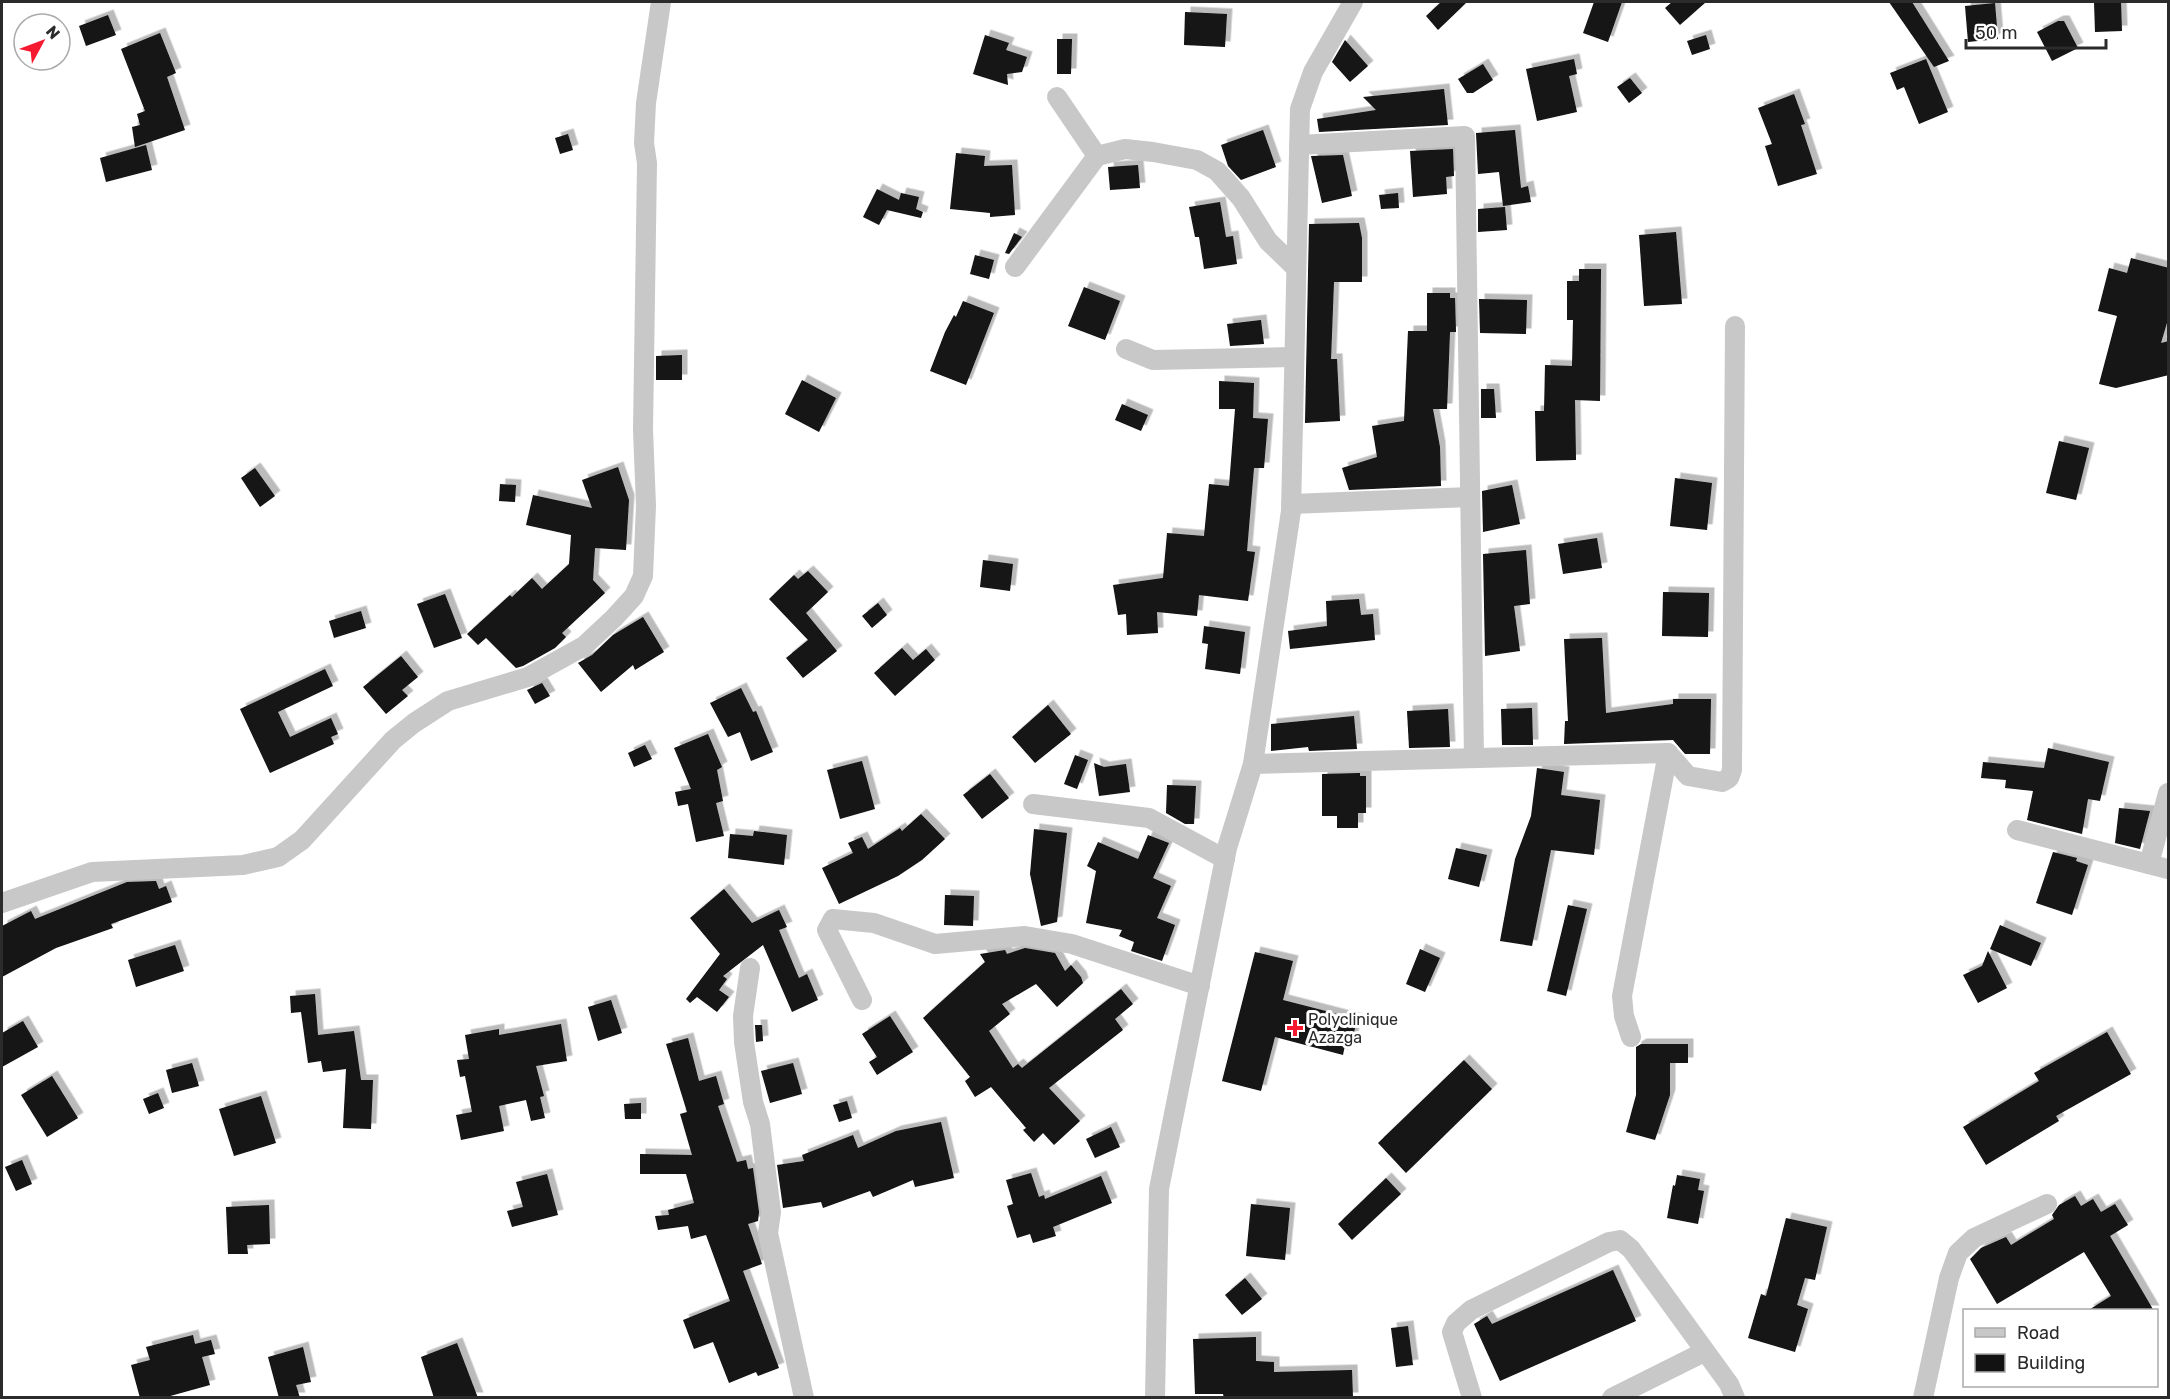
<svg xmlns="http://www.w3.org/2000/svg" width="2170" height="1399" viewBox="0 0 2170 1399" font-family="Rubik,sans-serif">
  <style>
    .building { fill: #121212; filter: url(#shadow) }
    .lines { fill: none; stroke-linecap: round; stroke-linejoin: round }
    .minor { stroke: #c8c8c8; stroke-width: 20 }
    .poi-dot { fill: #f61a31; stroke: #fff; stroke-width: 2 }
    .labels { text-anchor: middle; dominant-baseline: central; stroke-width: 6; stroke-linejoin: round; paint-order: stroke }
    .poi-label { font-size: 16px; fill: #2b2b2b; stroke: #fff; text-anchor: start }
  </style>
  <defs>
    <filter id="shadow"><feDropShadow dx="5.5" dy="-5.5" stdDeviation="0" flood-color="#0004"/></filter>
  </defs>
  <rect width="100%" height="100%" fill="#fff"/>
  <g class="building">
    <path d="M1441,2H1467L1438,30L1426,16Z"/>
    <path d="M1594,2H1622L1608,42L1583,33Z"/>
    <path d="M1672,2H1706L1680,25L1665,8Z"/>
    <path d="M1889,2H1912L1949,61L1934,67Z"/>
    <path d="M2094,2H2121L2122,31L2095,32Z"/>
    <path d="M1995,3L1998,39L1968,42L1965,6Z"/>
    <path d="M1185,12L1227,14L1225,47L1184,45Z"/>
    <path d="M108,15L116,35L86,46L79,26Z"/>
    <path d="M2058,21H2064L2078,48L2052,61L2037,32Z"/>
    <path d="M160,33L176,73L167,77L185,130L135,147L132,127L140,125L137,114L145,111L121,49Z"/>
    <path d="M985,35L1009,43L1006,50L1027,57L1022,72L1007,74L1008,85L973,74Z"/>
    <path d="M1706,35L1710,49L1692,55L1687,41Z"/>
    <path d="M1057,39H1072L1071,74H1057Z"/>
    <path d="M1345,40L1368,66L1350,82L1332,62Z"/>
    <path d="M1574,59L1577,74L1569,76L1577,112L1537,121L1526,69Z"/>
    <path d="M1926,59L1948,112L1919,124L1904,87L1897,90L1890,73Z"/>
    <path d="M1483,64L1493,80L1473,93H1467L1458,79Z"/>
    <path d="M1630,78L1642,93L1629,103L1617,87Z"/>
    <path d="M1444,89L1448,125L1319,132L1317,119L1376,110L1363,97Z"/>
    <path d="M1794,94L1805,124L1801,125L1817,174L1778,186L1765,146L1772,144L1758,108Z"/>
    <path d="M1263,130L1276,167L1241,180L1228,166L1221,145Z"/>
    <path d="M1515,130L1521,188L1528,186L1531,202L1503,206L1499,172L1478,174L1476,133Z"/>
    <path d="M568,134L573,150L560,154L555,138Z"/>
    <path d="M146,145L152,170L106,182L100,158Z"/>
    <path d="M1453,149L1454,176L1446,177L1447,194L1413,197L1410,151Z"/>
    <path d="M956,153L985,156L984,166L1012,165L1015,215L990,217V213L950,209Z"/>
    <path d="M1343,155L1352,196L1322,203L1311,156Z"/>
    <path d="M1138,165L1140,188L1110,190L1108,167Z"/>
    <path d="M877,189L899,200L901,193L919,197L916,209L923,212L921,218L887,210L879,225L863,217Z"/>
    <path d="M1398,193L1399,208L1381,209L1379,195Z"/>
    <path d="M1220,202L1226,237L1233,236L1237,264L1204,269L1199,237H1195L1189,207Z"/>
    <path d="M1505,207L1507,230L1478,232V209Z"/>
    <path d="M1359,223L1362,238V282H1334L1331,359H1337L1340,421L1305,423L1309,224Z"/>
    <path d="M1676,232L1682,304L1644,306L1639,235Z"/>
    <path d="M1014,233L1022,237L1009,254L1005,253Z"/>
    <path d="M975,255L994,260L989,279L970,274Z"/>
    <path d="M2131,258L2169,268V316L2161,343L2169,341V375L2116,388L2099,384L2117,316L2098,311L2109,268L2127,273Z"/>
    <path d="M1579,269H1601L1600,401L1575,400L1576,460L1536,461L1535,411H1544L1545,365L1572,366L1573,320H1567V281H1579Z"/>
    <path d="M1084,287L1120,301L1105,340L1068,326Z"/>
    <path d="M1427,293H1450V298H1455L1456,332H1450L1447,409H1433L1440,447L1441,486L1349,490L1342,468L1377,457L1372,426L1404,421L1408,331H1427Z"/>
    <path d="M1479,299L1527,300L1526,334L1480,333Z"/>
    <path d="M963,301L994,313L966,385L930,371L945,332L954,315L956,317Z"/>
    <path d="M1261,320L1264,344L1230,346L1227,324Z"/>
    <path d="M682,355V380H656V356Z"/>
    <path d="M802,380L836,398L819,432L785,414Z"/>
    <path d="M1219,381L1254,383L1253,418L1268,419L1264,468H1254L1247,551L1255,552L1248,601L1199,595L1197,616L1157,612L1158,633L1127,635L1126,614L1118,615L1113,585L1163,578L1167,533L1204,536L1209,484L1229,486L1235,409H1219Z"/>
    <path d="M1481,389H1494L1496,418H1481Z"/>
    <path d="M1122,404L1148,415L1141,431L1115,420Z"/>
    <path d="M2059,441L2089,448L2076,500L2046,493Z"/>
    <path d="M618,467L629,500L626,550L595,548L593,580L605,593L562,633L566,637L555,648L523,666L516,668L486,638L478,645L467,634L510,595L512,597L532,578L542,589L569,564L571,535L526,525L533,495L592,508L582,480Z"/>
    <path d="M255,468L275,496L260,507L241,478Z"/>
    <path d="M1675,478L1712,483L1707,530L1670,526Z"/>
    <path d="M500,484L516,485L515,502L499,501Z"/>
    <path d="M1512,485L1520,524L1483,532L1482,491Z"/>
    <path d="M1597,538L1602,568L1563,574L1558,544Z"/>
    <path d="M1526,550L1530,604L1514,606L1520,651L1485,656L1483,554Z"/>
    <path d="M983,560L1013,564L1010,591L980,587Z"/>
    <path d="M808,571L828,592L806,613L837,651L803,678L786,658L808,640L769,599L794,575L798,579Z"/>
    <path d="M1663,592L1709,593L1708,637L1662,636Z"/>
    <path d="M445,594L462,638L434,648L417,604Z"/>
    <path d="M1359,599L1361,615L1373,614L1375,640L1290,649L1288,631L1327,626L1326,601Z"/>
    <path d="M878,603L887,615L872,628L862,616Z"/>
    <path d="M361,611L366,628L334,638L329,621Z"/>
    <path d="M643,617L664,652L635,670L633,665L601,692L578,663L592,655L613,635Z"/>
    <path d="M1204,626L1245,632L1240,674L1205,669L1208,644L1202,643Z"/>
    <path d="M1602,638L1606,713L1673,704V699H1711L1710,754H1685L1673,740L1564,744L1565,721H1568L1564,639Z"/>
    <path d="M902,648L913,660L926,649L935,660L895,696L874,673Z"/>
    <path d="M401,656L418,677L402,690L408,696L386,714L363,687Z"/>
    <path d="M325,669L333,686L278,712L290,737L331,718L338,734L331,737L334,744L270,773L240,709Z"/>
    <path d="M542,683L550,696L535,704L527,690Z"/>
    <path d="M741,688L753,712L756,711L773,752L751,761L740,732L728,737L710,703Z"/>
    <path d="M1048,705L1071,734L1035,763L1012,737Z"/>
    <path d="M1532,708L1533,745H1502L1501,709Z"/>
    <path d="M1448,709L1450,747L1409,748L1407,711Z"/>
    <path d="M1354,716L1357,749L1309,751L1308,747L1271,751V724Z"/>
    <path d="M708,734L722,767L717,770L723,801L716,803L724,836L696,842L688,804L678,806L675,792L691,789L674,748Z"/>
    <path d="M645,745L652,759L634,767L628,753Z"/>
    <path d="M2048,748L2109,762L2100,801L2088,799L2082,834L2027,820L2033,791L2005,788L2006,780L1981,778L1983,762L2044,768Z"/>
    <path d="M1075,755L1088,760L1077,789L1064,784Z"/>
    <path d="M862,761L875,809L840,819L827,770Z"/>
    <path d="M1094,763L1104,767L1126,764L1130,792L1099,796Z"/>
    <path d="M1537,768L1564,772L1561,795L1600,800L1594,855L1551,850L1532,946L1500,941L1515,859L1531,816Z"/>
    <path d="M1360,773V776H1366V813H1358V828H1337V816H1322V774Z"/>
    <path d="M990,774L1009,798L982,819L963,795Z"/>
    <path d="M1167,785L1196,786L1194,824H1185L1166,813Z"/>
    <path d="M2119,808L2150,811L2140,849L2115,843Z"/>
    <path d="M921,814L945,839L922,860L898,876L839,904L822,868L853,853L848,843L862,837L868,849L900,828L902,831Z"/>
    <path d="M1034,829L1067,833L1057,922L1041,926L1030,874Z"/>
    <path d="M754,831L787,835L784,865L728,858L730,834L753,836Z"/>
    <path d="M1148,835L1169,843L1153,878L1171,886L1157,918L1175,925L1162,961L1131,951L1134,942L1119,936L1122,930L1086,923L1096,871L1087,866L1098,842L1138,859Z"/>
    <path d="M1456,848L1487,855L1479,887L1448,879Z"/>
    <path d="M2053,852L2077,858L2076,861L2088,865L2072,915L2036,903Z"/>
    <path d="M156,881L159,889L166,886L172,902L111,924L113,928L56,948L2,977V926L31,911L35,919L127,882Z"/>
    <path d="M724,889L752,923L779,910L787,927L779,930L799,978L807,974L818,1000L792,1012L763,945L723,976L727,979L719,990L729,997L717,1012L697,997L690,1003L686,999L720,954L690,918Z"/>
    <path d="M945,895L974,896L973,926L944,925Z"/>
    <path d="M1568,905L1587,909L1566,996L1547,991Z"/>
    <path d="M2000,925L2041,943L2031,966L1990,949Z"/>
    <path d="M175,945L184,971L136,987L128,960Z"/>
    <path d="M1025,948L1055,953L1065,971L1071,965L1081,977L1083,983L1057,1007L1036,984L1002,1004L1010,1014L989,1031L1013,1068L1018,1064L1022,1068L1121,989L1133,1004L1115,1019L1123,1030L1049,1088L1080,1121L1054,1145L1043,1133L1034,1142L1023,1130L1026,1128L991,1087L975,1097L965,1081L970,1077L923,1018L985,962L980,954L1005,950L1007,954Z"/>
    <path d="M1420,949L1440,958L1425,992L1406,984Z"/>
    <path d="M1988,951L2007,988L1978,1003L1963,975L1982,966Z"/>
    <path d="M1255,952L1293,961L1283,1000L1357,1019L1351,1046L1345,1045L1343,1055L1275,1037L1261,1091L1222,1081Z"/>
    <path d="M315,994L318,1035L354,1031L361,1080H373L371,1129L343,1128L346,1069L323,1072L321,1061L308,1063L301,1012L291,1013L290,996Z"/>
    <path d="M611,1000L622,1033L598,1041L588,1007Z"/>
    <path d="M890,1016L913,1052L877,1075L869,1062L877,1057L862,1034Z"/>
    <path d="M23,1021L38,1047L2,1067V1033Z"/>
    <path d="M561,1024L567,1061L536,1066L544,1096L540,1097L545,1118L531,1121L526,1100L499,1106L504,1131L461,1140L456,1115L472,1112L465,1076L460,1077L457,1060L469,1059L465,1035L499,1029V1035Z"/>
    <path d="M755,1025H762L763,1041L756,1042Z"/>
    <path d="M2107,1032L2131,1074L2056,1116L2059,1121L1986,1165L1963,1127L2039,1081L2034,1073Z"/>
    <path d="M688,1038L699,1081L716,1076L724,1104L718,1106L737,1162L746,1160L748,1169L753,1168L759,1212L758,1221L748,1224L762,1264L743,1271L779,1368L758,1376L756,1372L729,1383L713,1342L694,1349L683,1320L730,1301L706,1235L691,1239L688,1226L658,1230L655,1216L669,1215L668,1210L694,1203L686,1174H640V1154L692,1155L680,1114L687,1112L666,1044Z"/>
    <path d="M1641,1044H1688V1063H1670V1095L1655,1140L1626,1132L1636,1095V1047Z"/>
    <path d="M1464,1060L1492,1089L1406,1173L1378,1143Z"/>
    <path d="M192,1063L199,1086L172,1093L166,1070Z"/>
    <path d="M793,1063L802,1094L770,1103L761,1071Z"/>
    <path d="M52,1076L78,1118L47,1137L21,1095Z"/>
    <path d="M158,1093L164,1108L149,1114L143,1099Z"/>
    <path d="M261,1096L276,1143L234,1156L219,1109Z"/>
    <path d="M847,1101L852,1118L839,1122L833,1105Z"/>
    <path d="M641,1103V1119H625L624,1104Z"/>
    <path d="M941,1122L954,1178L915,1187L913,1180L873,1197L870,1191L823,1208L821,1202L783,1208L777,1165L804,1161L802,1155L853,1135L858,1148L896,1131Z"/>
    <path d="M1111,1127L1120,1147L1095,1158L1086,1139Z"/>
    <path d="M22,1160L32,1184L16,1191L5,1167Z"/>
    <path d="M1031,1173L1039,1197L1044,1195L1045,1199L1101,1176L1112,1203L1053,1227L1056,1236L1033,1243L1030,1234L1017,1238L1007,1206L1013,1204L1006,1180Z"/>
    <path d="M547,1174L558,1215L512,1227L507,1211L523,1207L516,1182Z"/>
    <path d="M1677,1175L1700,1179L1698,1190L1704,1191L1698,1224L1667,1218L1673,1185L1675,1186Z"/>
    <path d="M1386,1178L1401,1194L1352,1240L1338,1224Z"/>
    <path d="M2075,1196L2081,1206L2093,1199L2101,1212L2115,1204L2128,1225L2110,1236L2154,1311H2087L2111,1296L2084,1252L1997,1304L1970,1259L1981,1248L2006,1237L2011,1245L2054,1219L2052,1215L2059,1205Z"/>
    <path d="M1251,1204L1290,1208L1285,1260L1246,1256Z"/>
    <path d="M269,1205L270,1244L247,1245L248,1254H228L226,1207Z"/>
    <path d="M1786,1218L1827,1227L1815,1280L1805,1278L1797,1305L1808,1309L1795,1352L1748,1338L1761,1294L1766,1296Z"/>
    <path d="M1613,1270L1636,1321L1500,1381L1474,1324L1487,1316L1492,1324Z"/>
    <path d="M1245,1278L1262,1299L1242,1315L1225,1295Z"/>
    <path d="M1408,1326L1413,1365L1396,1367L1391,1328Z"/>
    <path d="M193,1335L195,1344L211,1340L215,1354L202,1357L210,1385L163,1398H140L131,1365L150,1360L146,1347Z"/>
    <path d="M1256,1337V1361L1274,1362V1372L1352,1370L1353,1398H1224L1223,1394H1195L1193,1339Z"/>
    <path d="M457,1343L478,1398H434L421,1357Z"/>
    <path d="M303,1347L311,1382L296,1385L300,1398H279L268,1357Z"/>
  </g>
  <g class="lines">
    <g class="minor">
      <path d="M1057,97L1097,156"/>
      <path d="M1299,145L1465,136L1474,758"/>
      <path d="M1015,267L1097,156L1125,149L1153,152L1197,160L1217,171L1241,198L1268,241L1296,268"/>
      <path d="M1126,349L1153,360L1294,357"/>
      <path d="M1291,504L1470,497"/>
      <path d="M1668,753L1688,776L1722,782L1729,778L1732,770L1735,326"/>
      <path d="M1253,764L1668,753"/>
      <path d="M1033,804L1149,818L1225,859"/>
      <path d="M2017,830L2168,869"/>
      <path d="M2149,864L2168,793"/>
      <path d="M2,903L92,872L243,865L278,857L302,840L393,740L414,723L448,701L528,677L584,646L614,618L634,596L643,576L646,506L643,430L647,163L644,143L646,103L661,2"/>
      <path d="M750,968L743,1016L744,1042L753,1102L760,1124L771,1212L768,1233L804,1398"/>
      <path d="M862,1000L827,930L833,919L874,923L935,944L1025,936L1072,944L1200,986"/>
      <path d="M1631,1037L1624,1016L1622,996L1668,753"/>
      <path d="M1155,1398L1159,1189L1227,848L1253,764L1291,511L1300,109L1313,72L1353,2"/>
      <path d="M1472,1398L1452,1332L1456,1323L1471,1310L1609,1242L1620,1240L1631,1249L1729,1384L1735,1398"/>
      <path d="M1612,1398L1704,1352"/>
      <path d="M1923,1398L1949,1278L1958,1253L1974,1238L2047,1204"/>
    </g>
  </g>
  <path class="poi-dot" d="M1292 1019h6v6h6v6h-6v6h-6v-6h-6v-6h6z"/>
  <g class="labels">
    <g class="poi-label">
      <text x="1308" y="1019">Polyclinique<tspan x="1308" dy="18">Azazga</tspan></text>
    </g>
  </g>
  <rect width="2170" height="1399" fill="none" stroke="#2b2b2b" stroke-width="6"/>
  <rect x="1963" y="1309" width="195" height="78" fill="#ffffff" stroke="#aaaaaa" stroke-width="1.5"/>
  <rect x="1975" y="1328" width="30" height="9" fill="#c8c8c8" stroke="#aaaaaa" stroke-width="1.5"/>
  <text x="2017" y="1339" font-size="18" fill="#2b2b2b">Road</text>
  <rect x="1975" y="1354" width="30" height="18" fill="#121212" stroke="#aaaaaa" stroke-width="1.5"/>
  <text x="2017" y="1369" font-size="18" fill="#2b2b2b">Building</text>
  <g transform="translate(42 42) rotate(49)"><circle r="28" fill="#ffffff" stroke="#aaaaaa" stroke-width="1.5"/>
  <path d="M0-4.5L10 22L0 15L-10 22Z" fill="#f61a31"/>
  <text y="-9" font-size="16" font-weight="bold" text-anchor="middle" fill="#2b2b2b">N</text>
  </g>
  <path d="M1966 39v9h140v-9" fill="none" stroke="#2b2b2b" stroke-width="3"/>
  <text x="1975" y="39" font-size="18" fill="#2b2b2b" stroke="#ffffff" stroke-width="4.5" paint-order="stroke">50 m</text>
</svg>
